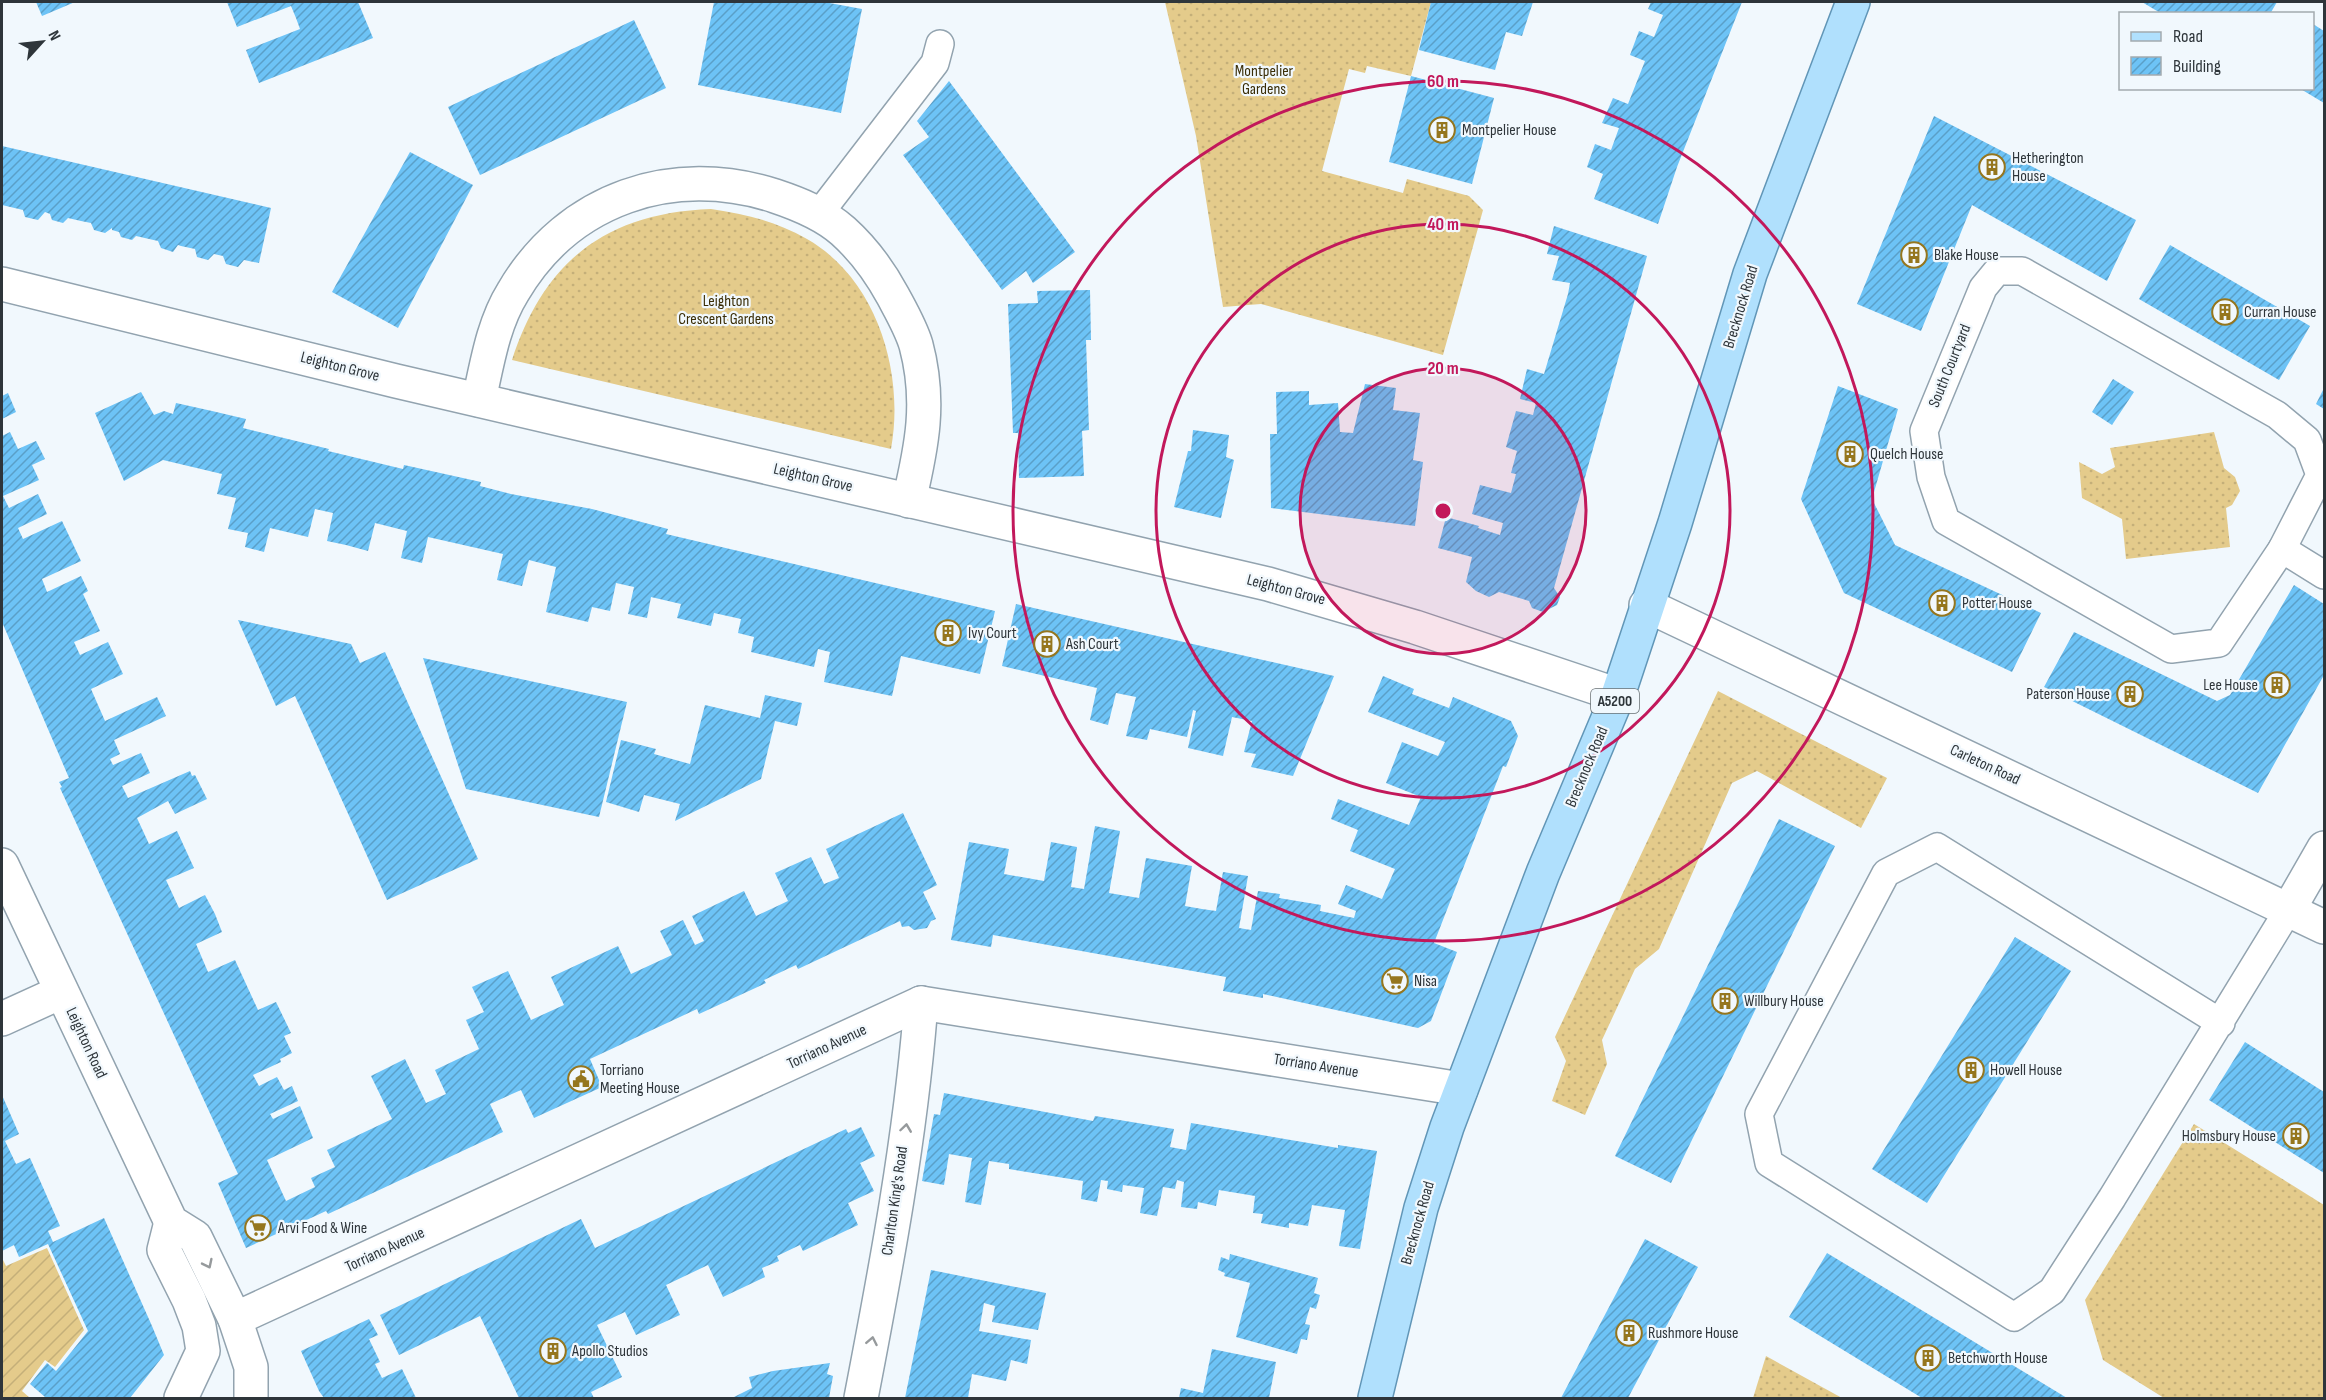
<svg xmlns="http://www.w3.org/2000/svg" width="2326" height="1400" viewBox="0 0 2326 1400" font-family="'Sofia Sans Condensed',sans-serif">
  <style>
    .grass { fill: url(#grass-dots) }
    .garden { fill: url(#garden-furrows) }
    .building { fill: url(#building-hatch) }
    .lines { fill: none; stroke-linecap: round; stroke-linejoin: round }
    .lane-casing { stroke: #92a3af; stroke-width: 30 }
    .street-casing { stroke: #92a3af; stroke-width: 36 }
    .secondary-casing { stroke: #92a3af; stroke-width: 36 }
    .primary-casing { stroke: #6196b7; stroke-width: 36 }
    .lane { stroke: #fff; stroke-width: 27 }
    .street { stroke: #fff; stroke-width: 33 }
    .secondary { stroke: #fff; stroke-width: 33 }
    .primary { stroke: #b0e0fd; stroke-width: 33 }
    .oneway { stroke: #969a9c }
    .ring { fill: none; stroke: #c2185b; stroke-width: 3 }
    .labels { text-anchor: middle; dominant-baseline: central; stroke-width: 4.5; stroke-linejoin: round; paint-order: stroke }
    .shield { fill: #f1f8fd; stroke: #687074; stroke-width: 1.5 }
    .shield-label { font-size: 15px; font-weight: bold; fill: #2e353a }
    .park-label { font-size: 16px; fill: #3a2d06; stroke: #f1f8fd }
    .poi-label { font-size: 16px; fill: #2e353a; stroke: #f1f8fd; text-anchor: start }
    .street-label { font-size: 16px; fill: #2e353a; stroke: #f1f8fd }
    .centre { fill: #c2185b; stroke: #f1f8fd; stroke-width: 3 }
    .ring-label { font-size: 18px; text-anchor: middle; font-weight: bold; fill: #c2185b; stroke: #f1f8fd; stroke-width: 4.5; stroke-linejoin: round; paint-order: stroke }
  </style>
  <defs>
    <pattern id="grass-dots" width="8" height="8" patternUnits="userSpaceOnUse" patternTransform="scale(1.5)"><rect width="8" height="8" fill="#e4cb8b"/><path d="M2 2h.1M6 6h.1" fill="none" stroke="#c4af79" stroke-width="1.8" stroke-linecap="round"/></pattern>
    <pattern id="garden-furrows" width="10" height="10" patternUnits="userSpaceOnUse" patternTransform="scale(1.5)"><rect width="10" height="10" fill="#e4cb8b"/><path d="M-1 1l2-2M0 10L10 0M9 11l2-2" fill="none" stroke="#c4af79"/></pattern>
    <pattern id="building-hatch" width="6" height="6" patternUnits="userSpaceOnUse" patternTransform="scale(1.5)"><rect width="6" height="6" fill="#6dc3f6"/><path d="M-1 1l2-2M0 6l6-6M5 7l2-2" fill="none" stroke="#5a9fc8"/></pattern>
  </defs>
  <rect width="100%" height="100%" fill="#f1f8fd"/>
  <g class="grass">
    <path d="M1165,2H1431L1411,76L1367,66L1365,73L1349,69L1322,171L1403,193L1407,179L1469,196L1483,210L1443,355L1261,304L1223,307L1196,136Z"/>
    <path d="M711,209C745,214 776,221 807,239C877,279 905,373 891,449L512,360C544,261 606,213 711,209Z"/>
    <path d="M2214,432L2224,468L2235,477L2240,491L2232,505L2226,508L2230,547L2126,559L2122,519L2082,498L2079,462L2102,474L2115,467L2110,448Z"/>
    <path d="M1718,691L1887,778L1861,828L1757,771L1732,783L1659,949L1635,969L1602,1040L1607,1064L1585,1115L1552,1101L1566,1061L1555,1037Z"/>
    <path d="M2194,1124L2324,1205V1398H2164L2103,1360L2085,1300Z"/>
    <path d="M1766,1356L1842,1398H1753Z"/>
  </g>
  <path class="garden" d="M47,1248L84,1330L55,1367L45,1360L22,1391L30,1398H2V1258L6,1266Z"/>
  <g class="building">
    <path d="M36,2H75L42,16Z"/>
    <path d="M227,2H358L373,38L259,83L246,50L300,29L296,18L291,6L237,27Z"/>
    <path d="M714,2H824L862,9L841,113L698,85Z"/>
    <path d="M1431,2H1533L1522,36L1506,32L1495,70L1419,50Z"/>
    <path d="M1651,2H1742L1677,167L1658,224L1594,199L1603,174L1587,167L1595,144L1611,150L1619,128L1602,123L1613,98L1628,104L1645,61L1630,55L1639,31L1654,37L1663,15L1648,9Z"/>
    <path d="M2142,2H2277L2270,14H2162Z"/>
    <path d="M634,20L666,88L480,175L448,107Z"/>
    <path d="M2313,24L2324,31V103L2299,88H2313Z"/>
    <path d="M1411,76L1494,98L1472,184L1389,162Z"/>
    <path d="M949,81L1075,252L1033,283L1026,271L1002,290L903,155L929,137L917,121Z"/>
    <path d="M1934,116L2136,220L2107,281L1972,205L1921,331L1857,304Z"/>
    <path d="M2,146L271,208L259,263L244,260L238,267L226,264L223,256L214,254L208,260L197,257L195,249L181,246L178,245L173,252L161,248L158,241L136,236L132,240L121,237L119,232L112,230V228L105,233L94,230L91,223L81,221L68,218L63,223L52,220L50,214L45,212L38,220L25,217L23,210L2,205Z"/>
    <path d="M410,152L473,185L398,328L332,292Z"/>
    <path d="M1554,226L1647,256L1554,588L1560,597L1557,605L1543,612L1532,608L1529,601L1499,592L1489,597L1476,591L1466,582L1472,557L1438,548L1446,517L1479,526L1478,528L1500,535L1503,523L1472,514L1480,485L1511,493L1516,474L1511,473L1517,451L1506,447L1516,411L1533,415L1536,403L1520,399L1527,369L1544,374L1568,294L1570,283L1552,280L1559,256L1547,254Z"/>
    <path d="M2170,245L2310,326L2279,380L2139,299Z"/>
    <path d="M1090,290L1091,340H1086L1089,430L1082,431L1084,476L1019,478L1018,433H1013L1008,304L1038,303L1037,291Z"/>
    <path d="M2113,379L2134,392L2112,425L2092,412Z"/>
    <path d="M1365,384L1396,388L1393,410L1420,413L1413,460L1423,462L1415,526L1271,508L1270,434H1277L1276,392L1309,391V405L1338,403L1340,432L1353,433Z"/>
    <path d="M1838,386L1898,409L1872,499L1895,545L2041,613L2012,672L1844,593L1801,499Z"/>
    <path d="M2324,388V409L2316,404Z"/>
    <path d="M141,392L154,415L164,411L173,414L176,403L212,411L246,419L243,428L329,449L328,451L403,469L404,465L481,482L480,486L511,494L592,509L668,529L666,534L995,611L980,674L901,656L892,696L824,682L830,652L818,649L814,667L751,652L754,637L738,633L741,619L714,613L711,626L677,618L681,604L651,597L647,618L628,614L634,587L616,583L610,611L592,607L588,622L546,612L556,567L529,560L522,586L497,580L503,554L428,537L422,563L401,558L407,531L375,523L368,551L346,545L327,541L333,513L315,509L308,537L270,528L264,552L245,547L248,533L228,529L236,498L217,494L222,474L163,460L124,481L95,413Z"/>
    <path d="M8,393L16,412L2,419V396Z"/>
    <path d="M1193,430L1229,435L1226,457L1234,460L1221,518L1174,507L1188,451H1191Z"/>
    <path d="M10,432L18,449L36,441L45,459L32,465L39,480L3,496L9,508L38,494L47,514L18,528L23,539L62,521L81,561L42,579L47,592L81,576L88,591L83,594L100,631L74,642L80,655L108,642L123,674L91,689L105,721L157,697L166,716L114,740L120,754L110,759L113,765L141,753L150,773L122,786L128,798L190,771L192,776L195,775L207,799L175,814L168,801L137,818L149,844L177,831L194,868L166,880L179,908L205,895L215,914L222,932L196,944L208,972L235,960L258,1010L276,1002L291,1033L284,1036L292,1053L280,1059L281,1062L253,1075L259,1086L277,1077L284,1090L292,1086L298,1101L270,1114L273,1119L300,1106L313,1138L267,1160L286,1201L315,1187L311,1178L335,1167L327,1150L392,1119L371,1076L405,1059L426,1103L446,1094L435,1070L479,1049L466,1020L484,1012L472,987L508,971L531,1020L564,1005L551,977L618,946L631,974L672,955L660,931L683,920L695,945L704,941L692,916L744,891L756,916L788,901L775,873L811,857L824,884L839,878L826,849L903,813L937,885L923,892L936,919L931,921L927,928L914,930L909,926L902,927L900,921L798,969L796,965L764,980L766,983L699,1014L697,1009L590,1059L602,1087L534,1118L521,1090L490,1104L503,1132L328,1214L326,1211L246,1248L218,1183L238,1174L60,788L62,787L59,782L69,778L2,622V436Z"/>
    <path d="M2294,585L2324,604V675L2258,793L2044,687L2074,632L2217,701L2230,695Z"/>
    <path d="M1016,604L1334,676L1293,776L1251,767L1256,754L1244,752L1252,721L1232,717L1223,756L1188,748L1196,711L1193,710L1187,737L1150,729L1147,740L1126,736L1136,697L1116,693L1108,725L1090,720L1097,688L1002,666Z"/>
    <path d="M238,620L351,644L360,663L385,652L478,859L387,900L295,696L276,706Z"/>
    <path d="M423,658L627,702L599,817L466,789Z"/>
    <path d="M1383,676L1414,689L1412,694L1449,708L1453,697L1511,721L1518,736L1506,767L1503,766L1434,943L1457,952L1431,1021L1418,1028L1263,994V998L1223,991L1226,977L993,935L991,947L951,940L969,842L1009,849L1004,874L1044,881L1051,842L1077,847L1071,887L1084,889L1095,826L1120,831L1109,893L1139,898L1146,858L1192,866L1185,906L1202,909L1216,911L1223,872L1248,876L1239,928L1251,930L1258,891L1280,894L1279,898L1321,905L1320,911L1354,918L1356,911L1338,904L1346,885L1382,899L1395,869L1350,851L1358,830L1331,819L1338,799L1409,825L1421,797L1386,783L1402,742L1438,756L1445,742L1368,712Z"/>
    <path d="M765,695L802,703L797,726L775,721L761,779L675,821L680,804L644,795L639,812L606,802L621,740L656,749L654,754L690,764L705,705L760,718Z"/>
    <path d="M1779,819L1835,846L1671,1183L1615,1156Z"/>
    <path d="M2015,937L2071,971L1927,1203L1872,1169Z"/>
    <path d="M2245,1042L2324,1092V1173L2209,1100Z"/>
    <path d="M944,1093L1093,1121L1095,1116L1174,1129L1170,1147L1186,1150L1191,1123L1338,1148V1145L1377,1151L1360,1249L1339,1246L1345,1210L1312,1205L1308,1226L1289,1223V1228L1261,1223L1263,1214L1253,1213L1255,1196L1219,1190L1216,1206L1198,1202L1197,1209L1181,1207L1184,1182L1177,1180L1175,1189L1163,1187L1157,1216L1140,1213L1144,1188L1123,1185L1122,1192L1107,1189L1108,1181L1101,1180L1097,1202L1081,1199L1083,1181L1009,1169V1164L989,1161L981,1205L965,1202L972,1158L949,1154L944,1185L922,1181L934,1114L940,1115Z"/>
    <path d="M2,1095L19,1134L5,1141L16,1164L30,1158L60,1226L48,1231L53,1242L104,1218L152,1326L164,1355L130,1398H43L45,1397L30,1384L47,1363L56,1371L88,1331L48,1244L19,1257L14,1245L2,1251Z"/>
    <path d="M861,1127L875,1156L860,1163L874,1191L848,1203L858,1225L803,1251L800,1245L777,1256L779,1261L762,1268L765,1277L723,1297L708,1265L666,1285L680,1315L636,1335L625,1312L597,1325L622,1377L591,1392L594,1398H519L480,1316L399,1355L380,1315L581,1219L595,1248L846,1129L848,1133Z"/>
    <path d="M1645,1239L1698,1267L1628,1398H1561Z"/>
    <path d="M1827,1253L2067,1398H1922L1789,1317Z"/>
    <path d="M1230,1254L1318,1278L1314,1293L1320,1295L1316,1309L1310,1307L1305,1324L1310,1325L1307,1340L1301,1339L1297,1354L1236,1337L1250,1283L1224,1276L1225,1273L1218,1270L1221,1257L1229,1260Z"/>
    <path d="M931,1270L1046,1293L1038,1330L992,1322L995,1306L984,1303L979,1331L1031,1340L1027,1364L1011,1360L1006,1381L972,1374L968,1398H905Z"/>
    <path d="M369,1319L378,1335L369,1339L380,1362L375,1364L382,1378L402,1369L416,1398H324L319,1391L301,1351Z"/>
    <path d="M1212,1349L1276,1362L1269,1398H1179L1181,1388L1203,1393Z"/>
    <path d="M830,1363L827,1374L833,1376L829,1398H732L752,1388L749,1377L773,1371Z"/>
  </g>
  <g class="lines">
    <g class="lane-casing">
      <g id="lane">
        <path d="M819,214L935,63L940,44"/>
        <path d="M1997,271H2022L2277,415L2307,440L2320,475L2282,549L2219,643L2171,649L1946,521L1931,477L1924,431L1983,288Z"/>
        <path d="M2282,549L2324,575"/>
        <path d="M2221,1023L1937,847L1886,873L1759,1114L1769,1163L2014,1317L2052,1291L2112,1198L2289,909"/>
      </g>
    </g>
    <g class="street-casing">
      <g id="street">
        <path d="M2,284L396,381L1268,584L1415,627L1618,695"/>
        <path d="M479,400C487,364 493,324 513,292C568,198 673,163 775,196C799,204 824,214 843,231C863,249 880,272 893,296C901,311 911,328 916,345C931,401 922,446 909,501"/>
        <path d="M1646,605L2324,927"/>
        <path d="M2289,909L2324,848"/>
        <path d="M2,1019L61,992"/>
        <path d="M861,1398C886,1268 911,1136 921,1003"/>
      </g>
    </g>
    <g class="secondary-casing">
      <g id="secondary">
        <path d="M2,865L171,1222L195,1237L235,1319L251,1367V1398"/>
        <path d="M171,1222L164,1250L189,1300L199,1326L203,1351L181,1398"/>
        <path d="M235,1319L921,1003L1461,1089"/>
      </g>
    </g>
    <g class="primary-casing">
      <path id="primary" d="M1375,1398L1421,1208L1447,1127L1543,873L1618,695L1675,523L1750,274L1853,2"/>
    </g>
    <use href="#lane" class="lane"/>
    <use href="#street" class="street"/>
    <use href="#secondary" class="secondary"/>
    <use href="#primary" class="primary"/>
  </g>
  <defs><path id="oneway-chevron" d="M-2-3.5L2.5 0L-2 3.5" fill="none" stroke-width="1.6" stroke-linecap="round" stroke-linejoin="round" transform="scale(1.5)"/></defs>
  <g class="oneway">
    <use href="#oneway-chevron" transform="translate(906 1128) rotate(-82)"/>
    <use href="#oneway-chevron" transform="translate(208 1264) rotate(64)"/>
    <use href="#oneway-chevron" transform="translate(872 1341) rotate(-79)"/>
  </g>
  <circle cx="1443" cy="511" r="143" fill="#c2185b" fill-opacity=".12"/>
  <g class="ring">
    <circle cx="1443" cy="511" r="143"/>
    <circle cx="1443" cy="511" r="287"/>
    <circle cx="1443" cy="511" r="430"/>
  </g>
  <defs>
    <g id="building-ring" transform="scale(1.35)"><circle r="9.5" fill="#f1f8fd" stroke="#95761e" stroke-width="1.5"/><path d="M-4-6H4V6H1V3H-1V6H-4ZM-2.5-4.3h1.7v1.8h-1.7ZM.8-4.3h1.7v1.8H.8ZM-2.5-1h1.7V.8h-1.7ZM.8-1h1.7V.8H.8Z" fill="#95761e"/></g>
    <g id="supermarket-ring" transform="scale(1.35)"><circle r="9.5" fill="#f1f8fd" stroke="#95761e" stroke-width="1.5"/><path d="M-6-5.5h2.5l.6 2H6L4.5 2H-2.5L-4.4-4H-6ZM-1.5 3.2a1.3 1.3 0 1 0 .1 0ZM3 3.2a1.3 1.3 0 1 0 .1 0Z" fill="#95761e"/></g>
    <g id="civic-ring" transform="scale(1.35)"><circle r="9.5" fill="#f1f8fd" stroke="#95761e" stroke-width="1.5"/><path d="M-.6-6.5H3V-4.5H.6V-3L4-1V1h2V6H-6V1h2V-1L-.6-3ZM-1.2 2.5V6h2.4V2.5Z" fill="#95761e"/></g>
  </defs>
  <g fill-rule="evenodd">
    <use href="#building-ring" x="1442" y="130"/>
    <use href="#building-ring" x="1992" y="167"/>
    <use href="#building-ring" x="1914" y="255"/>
    <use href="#building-ring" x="2225" y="312"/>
    <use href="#building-ring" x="1850" y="454"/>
    <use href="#building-ring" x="1942" y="603"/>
    <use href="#building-ring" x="948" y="633"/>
    <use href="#building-ring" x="1047" y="644"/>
    <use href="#building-ring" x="2277" y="685"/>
    <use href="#building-ring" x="2130" y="694"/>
    <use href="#supermarket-ring" x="1395" y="981"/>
    <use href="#building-ring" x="1725" y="1001"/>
    <use href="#building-ring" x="1971" y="1070"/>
    <use href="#civic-ring" x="581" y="1079"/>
    <use href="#building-ring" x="2296" y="1136"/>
    <use href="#supermarket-ring" x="258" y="1228"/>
    <use href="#building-ring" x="1629" y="1333"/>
    <use href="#building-ring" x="553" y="1351"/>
    <use href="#building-ring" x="1928" y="1358"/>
  </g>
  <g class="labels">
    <rect class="shield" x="1591" y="689" width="48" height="24" rx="4.5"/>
    <g class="shield-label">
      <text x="1615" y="701">A5200</text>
    </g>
    <g class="park-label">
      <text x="1264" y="71">Montpelier<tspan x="1264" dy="18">Gardens</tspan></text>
      <text x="726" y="301">Leighton<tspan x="726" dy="18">Crescent Gardens</tspan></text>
    </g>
    <g class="poi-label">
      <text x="1462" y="130">Montpelier House</text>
      <text x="2012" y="158">Hetherington<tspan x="2012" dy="18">House</tspan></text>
      <text x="1934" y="255">Blake House</text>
      <text x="2244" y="312">Curran House</text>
      <text x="1870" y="454">Quelch House</text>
      <text x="1962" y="603">Potter House</text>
      <text x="968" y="633">Ivy Court</text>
      <text x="1066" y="644">Ash Court</text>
      <text x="2258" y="685" text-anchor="end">Lee House</text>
      <text x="2110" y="694" text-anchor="end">Paterson House</text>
      <text x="1414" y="981">Nisa</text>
      <text x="1744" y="1001">Willbury House</text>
      <text x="600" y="1070">Torriano<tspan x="600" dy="18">Meeting House</tspan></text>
      <text x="1990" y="1070">Howell House</text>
      <text x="2276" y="1136" text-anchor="end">Holmsbury House</text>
      <text x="278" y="1228">Arvi Food &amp; Wine</text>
      <text x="1648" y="1333">Rushmore House</text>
      <text x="572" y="1351">Apollo Studios</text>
      <text x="1948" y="1358">Betchworth House</text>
    </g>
    <g class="street-label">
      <text transform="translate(1741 307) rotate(-73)">Brecknock Road</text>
      <text transform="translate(1950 366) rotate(-68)">South Courtyard</text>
      <text transform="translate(340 367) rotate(14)">Leighton Grove</text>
      <text transform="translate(813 478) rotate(13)">Leighton Grove</text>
      <text transform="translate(1286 590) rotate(15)">Leighton Grove</text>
      <text transform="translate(1985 765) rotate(25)">Carleton Road</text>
      <text transform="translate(1587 767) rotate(-67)">Brecknock Road</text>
      <text transform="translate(86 1043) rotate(65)">Leighton Road</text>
      <text transform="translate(827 1047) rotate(-25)">Torriano Avenue</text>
      <text transform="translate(1316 1066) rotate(9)">Torriano Avenue</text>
      <text transform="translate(895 1201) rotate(-82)">Charlton King's Road</text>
      <text transform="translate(1418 1223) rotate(-74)">Brecknock Road</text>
      <text transform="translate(385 1250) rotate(-25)">Torriano Avenue</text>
    </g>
  </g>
  <circle cx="1443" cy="511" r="9" class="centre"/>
  <g class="ring-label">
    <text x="1443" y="87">60 m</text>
    <text x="1443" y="230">40 m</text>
    <text x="1443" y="374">20 m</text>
  </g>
  <rect width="2326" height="1400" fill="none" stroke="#2e353a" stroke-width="6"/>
  <rect x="2119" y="12" width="195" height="78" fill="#f1f8fd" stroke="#a3aaaf" stroke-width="1.5"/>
  <rect x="2131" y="32" width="30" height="9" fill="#b0e0fd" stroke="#a3aaaf" stroke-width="1.5"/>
  <text x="2173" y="42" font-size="18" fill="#2e353a">Road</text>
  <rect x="2131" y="57" width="30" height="18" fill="url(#building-hatch)" stroke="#a3aaaf" stroke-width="1.5"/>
  <text x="2173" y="72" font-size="18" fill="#2e353a">Building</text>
  <g transform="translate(42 42) rotate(63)" stroke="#f1f8fd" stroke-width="4.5" paint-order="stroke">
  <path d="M0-4.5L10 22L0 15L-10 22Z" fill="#2e353a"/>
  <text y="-9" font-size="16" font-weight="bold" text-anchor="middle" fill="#2e353a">N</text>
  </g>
</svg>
